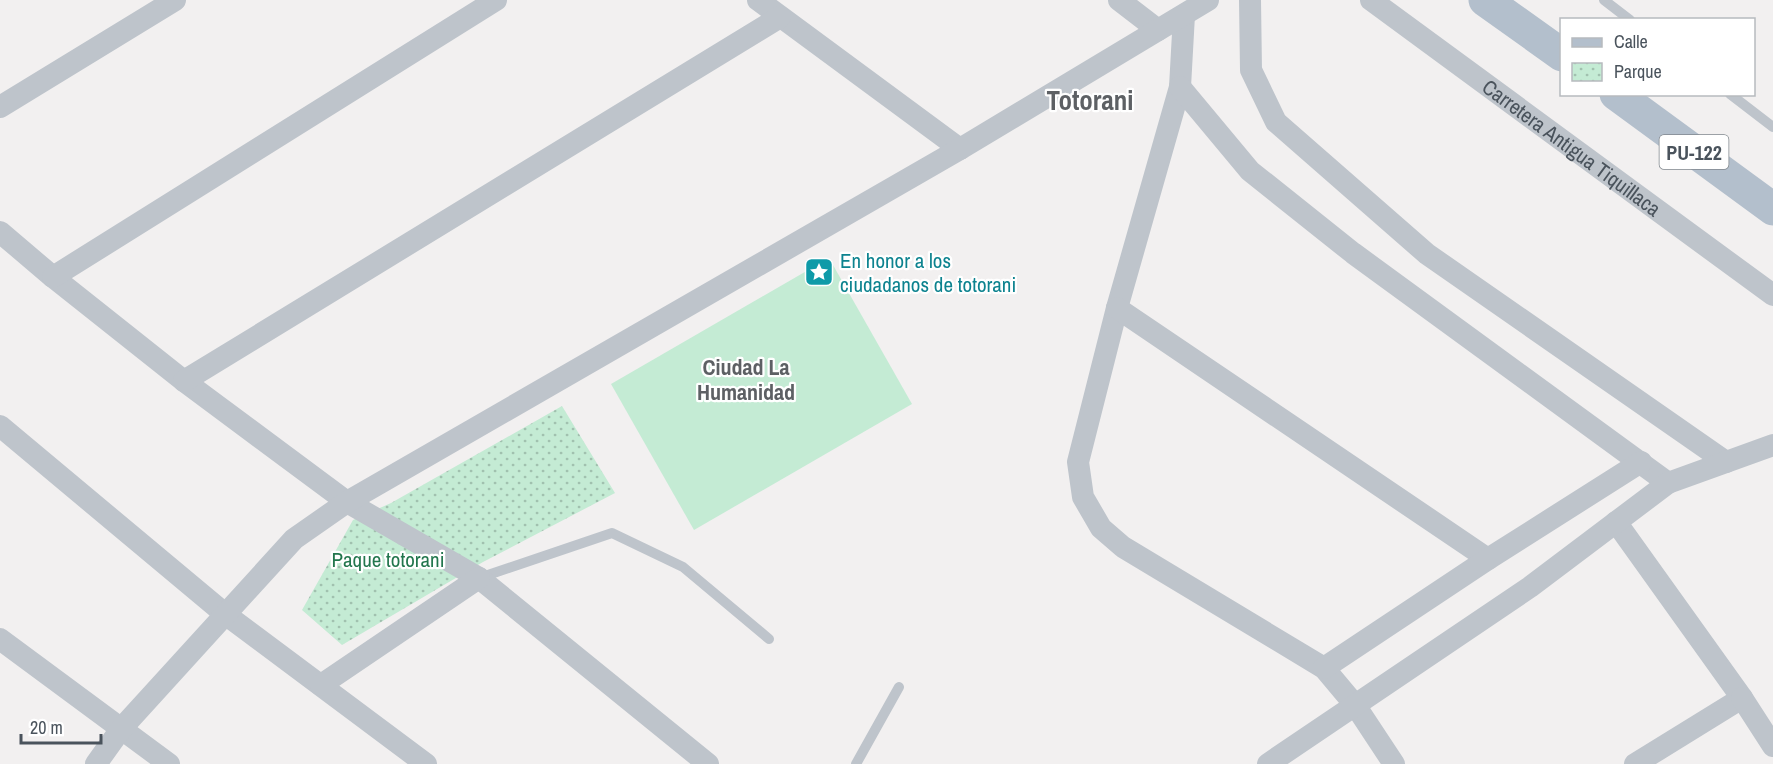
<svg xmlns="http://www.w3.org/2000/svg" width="1773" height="764" viewBox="0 0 1773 764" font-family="'Archivo Narrow',sans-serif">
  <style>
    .grass { fill: #c4ebd4 }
    .park { fill: url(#park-dots) }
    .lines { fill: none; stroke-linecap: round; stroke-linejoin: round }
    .service { stroke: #bec4cb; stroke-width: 10 }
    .minor { stroke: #bec4cb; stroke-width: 22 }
    .primary { stroke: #b3bfcc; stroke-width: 33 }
    .labels { text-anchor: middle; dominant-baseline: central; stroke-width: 4.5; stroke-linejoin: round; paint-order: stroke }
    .shield { fill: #fff; stroke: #80878d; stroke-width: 1.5 }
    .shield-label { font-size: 20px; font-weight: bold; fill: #4a535c }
    .street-label { font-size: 21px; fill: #4a535c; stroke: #fff }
    .culture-label { font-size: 21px; fill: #0d838f; stroke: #fff; text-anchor: start }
    .park-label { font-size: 21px; fill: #22764d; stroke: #fff }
    .neighbourhood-label { font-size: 22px; font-weight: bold; fill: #5d6064; stroke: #fff }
    .district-label { font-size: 27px; font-weight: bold; fill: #5d6064; stroke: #fff }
  </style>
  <defs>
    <pattern id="park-dots" width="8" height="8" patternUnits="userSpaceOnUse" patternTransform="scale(1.5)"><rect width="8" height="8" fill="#c4ebd4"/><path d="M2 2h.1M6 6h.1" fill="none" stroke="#a1c1af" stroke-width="1.8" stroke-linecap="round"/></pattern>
  </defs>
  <rect width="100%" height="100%" fill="#f2f0f0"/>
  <path class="grass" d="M829,258L912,404L694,530L611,384Z"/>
  <path class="park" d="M562,406L615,493L483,562L342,645L302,610L353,520L391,503Z"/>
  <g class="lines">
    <g class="service">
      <path d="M1604,0L1630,20"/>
      <path d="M1730,94L1773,127"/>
      <path d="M479,578L612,533L683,567L769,639"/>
      <path d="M856,764L899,687"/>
    </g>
    <g class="minor">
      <path d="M758,0L960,149"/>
      <path d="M1119,0L1158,30"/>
      <path d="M1250,0L1251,70L1276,122L1427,254L1726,462"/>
      <path id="s1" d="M1371,0L1773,295"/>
      <path d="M1184,15L1180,87L1117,308L1078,462L1083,497L1101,528L1123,547L1324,668L1355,705L1394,764"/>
      <path d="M1180,87L1250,171L1353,253L1668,483"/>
      <path d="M0,107L175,0"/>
      <path d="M0,232L53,277L184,381L347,502L479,578L708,764"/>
      <path d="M53,277L496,0"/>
      <path d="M1117,308L1488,559"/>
      <path d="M184,381L780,17"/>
      <path d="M0,426L225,614L426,764"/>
      <path d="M1616,522L1742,698L1635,764"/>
      <path d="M0,639L169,764"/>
      <path d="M1324,668L1488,559L1641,462"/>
      <path d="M321,685L479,578"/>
      <path d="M1742,698L1773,746"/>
      <path d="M96,764L121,729L294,539L347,502L960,149L1208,0"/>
      <path d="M1268,764L1530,587L1668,483L1773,445"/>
    </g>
    <g class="primary">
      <path d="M1485,0L1562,55"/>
      <path d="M1616,94L1773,209"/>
    </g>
  </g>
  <defs>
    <g id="sight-square" transform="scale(1.5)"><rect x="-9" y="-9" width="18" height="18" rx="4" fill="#0f9aa8" stroke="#fff"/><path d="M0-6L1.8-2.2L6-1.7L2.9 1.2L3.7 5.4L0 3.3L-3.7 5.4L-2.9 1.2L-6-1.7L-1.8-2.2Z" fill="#fff"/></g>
  </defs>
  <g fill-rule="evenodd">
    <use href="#sight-square" x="819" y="272"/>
  </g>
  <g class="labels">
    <rect class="shield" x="1659.5" y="135" width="69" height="34" rx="4.5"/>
    <g class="shield-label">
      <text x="1694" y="152">PU-122</text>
    </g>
    <g class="street-label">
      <text stroke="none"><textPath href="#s1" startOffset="249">Carretera Antigua Tiquillaca</textPath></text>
    </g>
    <g class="culture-label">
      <text x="840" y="260">En honor a los<tspan x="840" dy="24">ciudadanos de totorani</tspan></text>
    </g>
    <g class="park-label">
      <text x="388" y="559">Paque totorani</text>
    </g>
    <g class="neighbourhood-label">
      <text x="746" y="367">Ciudad La<tspan x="746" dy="25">Humanidad</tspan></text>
    </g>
    <g class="district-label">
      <text x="1090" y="100">Totorani</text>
    </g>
  </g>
  <rect x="1560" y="18" width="195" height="78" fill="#ffffff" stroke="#b7babe" stroke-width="1.5"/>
  <rect x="1572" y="38" width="30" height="9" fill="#b3bfcc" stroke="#b7babe" stroke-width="1.5"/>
  <text x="1614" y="48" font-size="18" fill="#4a535c">Calle</text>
  <rect x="1572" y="63" width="30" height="18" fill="url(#park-dots)" stroke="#b7babe" stroke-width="1.5"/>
  <text x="1614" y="78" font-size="18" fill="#4a535c">Parque</text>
  <path d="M21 734v9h80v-9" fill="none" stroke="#4a535c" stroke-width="3"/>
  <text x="30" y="734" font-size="18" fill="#4a535c" stroke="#ffffff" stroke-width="4.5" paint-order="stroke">20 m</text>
</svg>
